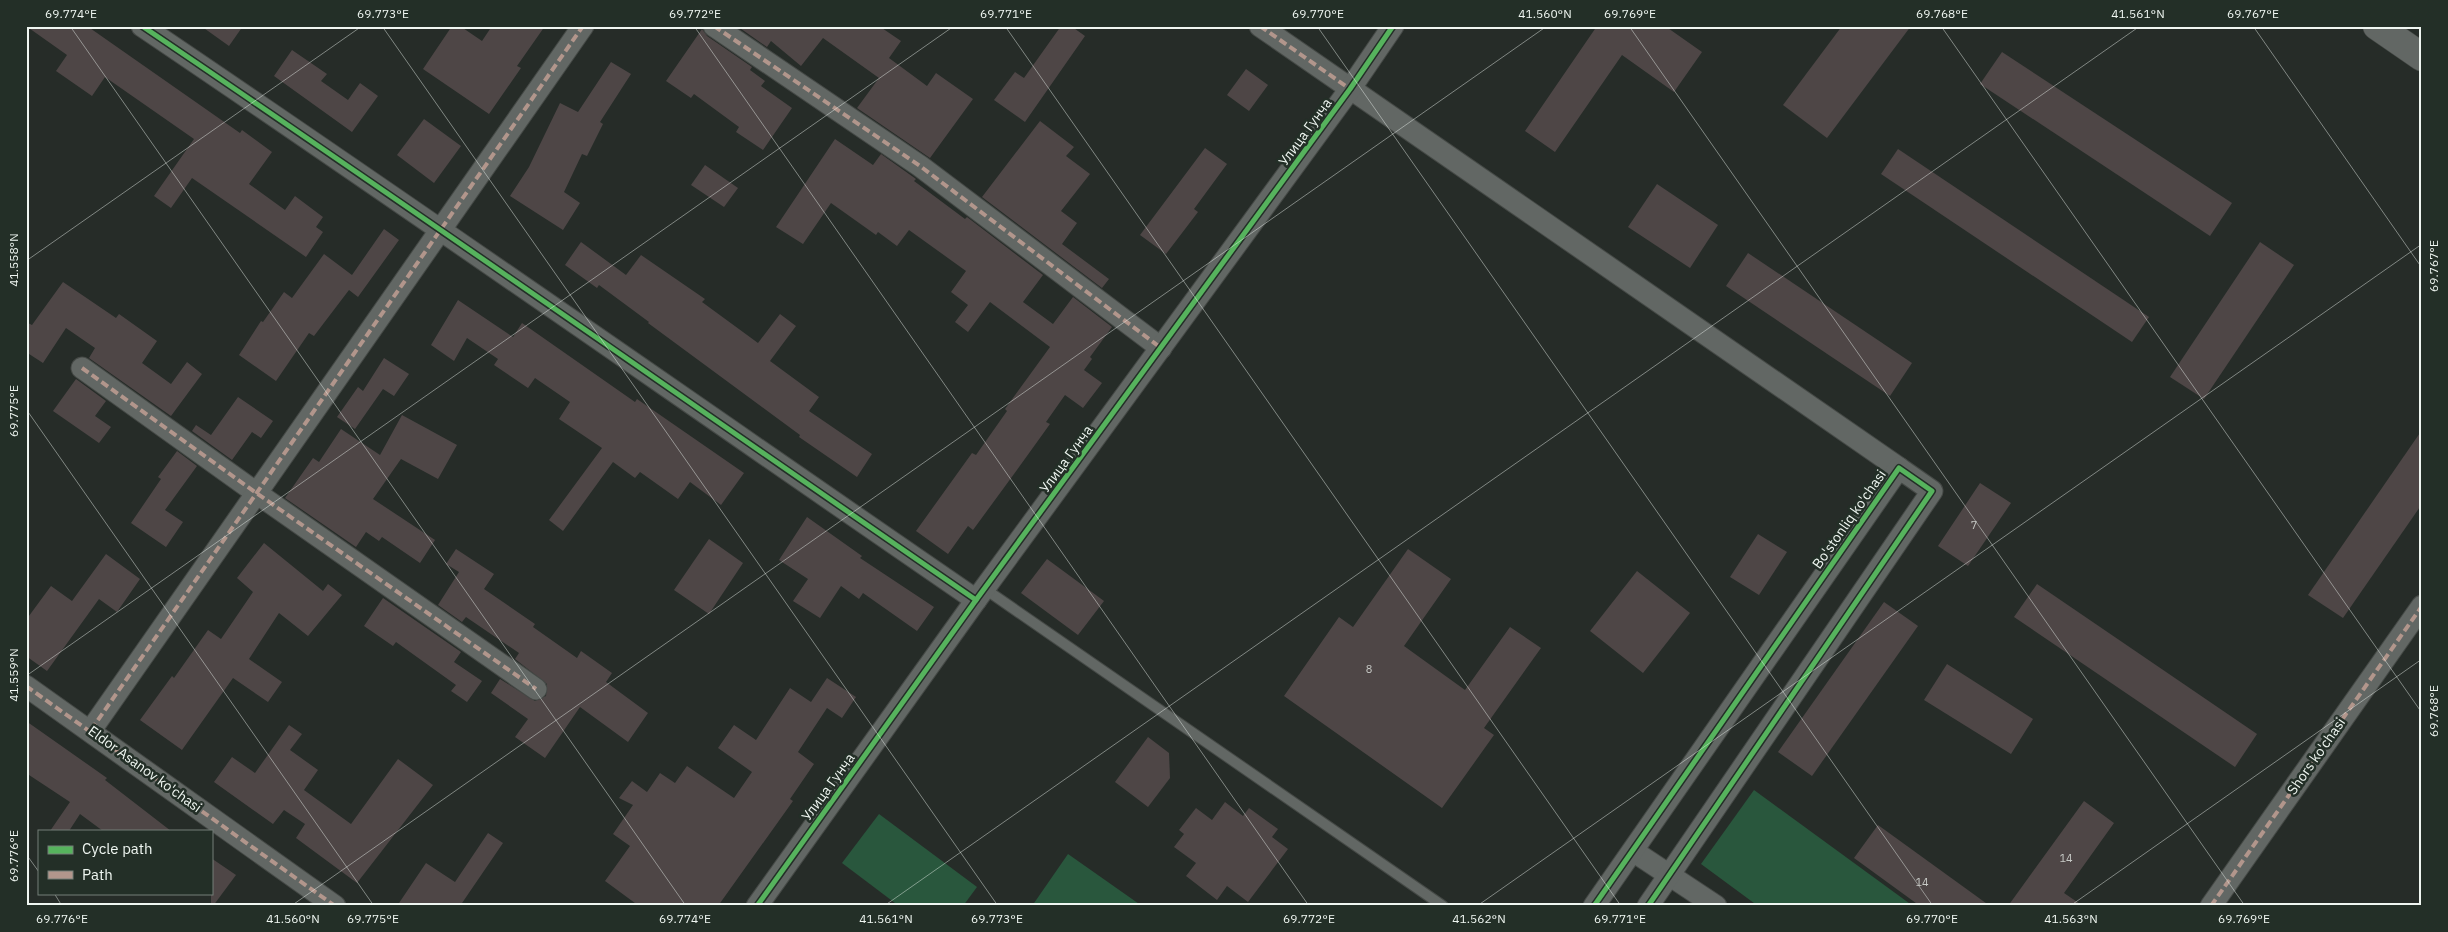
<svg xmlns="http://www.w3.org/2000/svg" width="2448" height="932" viewBox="0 0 2448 932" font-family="'IBM Plex Sans',sans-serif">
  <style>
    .green { fill: #29573d }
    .building { fill: #4e4646 }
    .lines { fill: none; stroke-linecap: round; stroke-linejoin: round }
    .lane-casing { stroke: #454946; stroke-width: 12 }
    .street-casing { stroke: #454946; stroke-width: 23 }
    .secondary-casing { stroke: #454946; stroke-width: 29 }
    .lane { stroke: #626764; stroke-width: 10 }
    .street { stroke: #626764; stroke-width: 21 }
    .secondary { stroke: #626764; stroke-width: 28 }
    .quiet { stroke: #b2968c; stroke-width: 4; stroke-dasharray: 8 4; stroke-linecap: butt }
    .cycleway-casing { stroke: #232f27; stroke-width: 8 }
    .cycleway { stroke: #56b35d; stroke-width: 5 }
    .ticks { fill: none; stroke: #eff6f1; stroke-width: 1; stroke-opacity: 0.45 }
    .labels { text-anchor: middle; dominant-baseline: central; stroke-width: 5; stroke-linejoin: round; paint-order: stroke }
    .number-label { font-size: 11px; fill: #c7cac6 }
    .street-label { font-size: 14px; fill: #eff6f1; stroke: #232f27 }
    .neatline { fill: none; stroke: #eff6f1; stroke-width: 2 }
    .ticks-label { font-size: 12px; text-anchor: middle; fill: #eff6f1 }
  </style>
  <rect width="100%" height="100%" fill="#262c28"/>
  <g class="green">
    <path d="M1754,790L1913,906H1758L1701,864Z"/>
    <path d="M879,814L977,887L963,906H899L842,863Z"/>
    <path d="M1068,854L1142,906H1032Z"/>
  </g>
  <g class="building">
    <path d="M26,26H87L240,133L242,130L272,152L249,184L285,210L295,196L323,217L316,227L323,232L306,257L192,178L171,208L154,196L194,139L105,77L92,96L56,71L67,55Z"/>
    <path d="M201,26H243L229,46Z"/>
    <path d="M452,26H460L482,41L492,26H545L517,66L521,68L489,114L423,69Z"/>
    <path d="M737,26H879L901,41L889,58L927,86L936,73L973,99L930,158L857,108L879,78L823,38L801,66L771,41L767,47Z"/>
    <path d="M1061,26H1071L1085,36L1025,122L994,100L1015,72L1024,78Z"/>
    <path d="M1597,26H1665L1702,52L1674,92L1622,55L1555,152L1525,131Z"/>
    <path d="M1842,26H1911L1827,138L1783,105Z"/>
    <path d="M702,29L707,36L752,67L750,70L765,81L761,86L792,108L763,150L736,132L739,127L694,94L691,98L666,81Z"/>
    <path d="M292,50L327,74L321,81L348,100L360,83L378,96L352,132L274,76Z"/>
    <path d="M2002,52L2232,203L2210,236L1980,84Z"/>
    <path d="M611,62L631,74L600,122L603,124L587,156L582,154L564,192L580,203L563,230L510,196L529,167L560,103L578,112Z"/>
    <path d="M1246,69L1268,85L1249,111L1227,95Z"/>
    <path d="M424,119L461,146L434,183L397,155Z"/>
    <path d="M1040,121L1074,147L1066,156L1090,174L1061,211L1077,223L1062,244L1109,279L1102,288L982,197Z"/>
    <path d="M835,139L873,165L881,154L916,179L914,181L965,219L967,217L1043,275L1023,302L1053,324L1073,297L1112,327L1090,357L1092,359L1084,370L1102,383L1083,408L1065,395L1046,422L1050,424L1014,474L973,530L968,526L948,554L916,531L972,453L976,455L1007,411L1005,409L1050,347L990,302L968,332L955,322L968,305L951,292L966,271L909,230L897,246L878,232L876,235L831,203L803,244L776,227Z"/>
    <path d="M1205,148L1227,164L1194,209L1198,212L1166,254L1140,235Z"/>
    <path d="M1898,149L2149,317L2132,342L1881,174Z"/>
    <path d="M705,165L738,188L724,207L691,185Z"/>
    <path d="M1657,184L1718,225L1690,268L1628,227Z"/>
    <path d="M384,229L399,240L358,297L349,290L314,336L309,333L276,381L239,355L261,321L263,322L284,292L292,298L324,254L352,275Z"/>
    <path d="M581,242L626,275L641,255L705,299L702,302L758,343L780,314L796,326L770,361L819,397L809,411L872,454L857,477L799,437L800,435L648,323L649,322L599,285L597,288L565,265Z"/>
    <path d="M2260,242L2294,265L2204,399L2170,377Z"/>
    <path d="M1748,253L1912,363L1890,396L1726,286Z"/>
    <path d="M63,282L116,318L119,314L157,341L142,363L171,384L187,362L202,374L171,416L89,358L95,348L66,328L43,363L26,352V322L32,325Z"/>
    <path d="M458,300L513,337L522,323L635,402L637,399L744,473L721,505L690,482L678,499L640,472L635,478L613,462L563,531L549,520L602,448L559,419L570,402L535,378L528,388L494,365L498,359L467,338L454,361L431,345Z"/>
    <path d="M384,358L409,374L394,396L383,389L355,429L337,417L358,387L363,391Z"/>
    <path d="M76,379L106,401L95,416L111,427L99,443L53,411Z"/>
    <path d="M238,397L273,421L261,438L252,432L232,460L192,431L196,425L211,435Z"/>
    <path d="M402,415L457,445L438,479L401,459L373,499L435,540L420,563L382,537L379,541L366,532L356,547L285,498L313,458L319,462L341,429L380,455Z"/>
    <path d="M2422,430V504L2343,618L2308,595Z"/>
    <path d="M177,451L197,466L165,510L183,522L166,547L131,523L161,479L158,477Z"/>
    <path d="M1980,483L2011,503L1968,566L1938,546Z"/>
    <path d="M807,517L862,556L860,558L934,607L917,631L863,593L859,599L841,586L820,618L793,601L808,579L779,560Z"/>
    <path d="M1758,534L1787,552L1759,595L1730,577Z"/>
    <path d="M709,539L743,563L709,614L674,590Z"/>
    <path d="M264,543L323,591L328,584L342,595L308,636L279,613L249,659L282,682L268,702L233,678L182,750L140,720L172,676L174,678L208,630L221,639L253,592L237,578Z"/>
    <path d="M456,549L494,574L484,589L535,624L533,627L577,658L581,651L612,673L606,682L648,713L628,742L580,707L545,758L515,737L528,719L491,693L500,679L535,701L546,696L547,684L515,659L519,653L466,617L462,622L438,605L459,572L446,564Z"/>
    <path d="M1408,549L1451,579L1404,646L1465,690L1510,627L1541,648L1484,728L1494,735L1442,808L1284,696L1339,617L1353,627Z"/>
    <path d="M106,554L140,579L117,612L99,599L47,671L26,656V620L51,586L72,601Z"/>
    <path d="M1047,559L1104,601L1078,635L1021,593Z"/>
    <path d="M1637,571L1690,613L1643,673L1590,631Z"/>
    <path d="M2037,584L2257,734L2235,767L2014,617Z"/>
    <path d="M383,598L461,652L454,662L482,681L467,702L451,691L456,685L396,642L393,646L364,626Z"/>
    <path d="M1884,602L1918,626L1812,776L1778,752Z"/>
    <path d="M1947,664L2033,719L2011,754L1924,700Z"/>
    <path d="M827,678L856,697L842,718L827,708L798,752L814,764L790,799L793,801L718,906H639L605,881L630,846L613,834L633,805L619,798L632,781L647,792L660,773L675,783L687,766L734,798L752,772L718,748L734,725L756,740L790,688L811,702Z"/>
    <path d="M26,721L107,778L105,780L171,831H103L80,814L69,831H50L70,802L26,773Z"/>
    <path d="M289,725L302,734L290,750L318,770L304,790L351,824L398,759L433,785L357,883L296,838L305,824L284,810L273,824L214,782L232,757L255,773Z"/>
    <path d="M1148,737L1169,753L1170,778L1148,807L1115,782Z"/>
    <path d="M2084,801L2114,823L2064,893L2083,906H2008Z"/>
    <path d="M1225,802L1243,816L1249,808L1278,829L1272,837L1288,849L1248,902L1227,886L1217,900L1186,876L1196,863L1174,847L1184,834L1179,830L1196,808L1212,820Z"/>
    <path d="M1878,825L1990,906H1920L1854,858Z"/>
    <path d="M488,833L503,843L460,906H397L426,863L455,882Z"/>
    <path d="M211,858L236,875L213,906H211Z"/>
  </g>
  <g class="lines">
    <g class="lane-casing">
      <path id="lane" d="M985,589L1443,906"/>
    </g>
    <g class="street-casing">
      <g id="street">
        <path d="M142,26C422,215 698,409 976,600"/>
        <path d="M714,26L920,166L1161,348"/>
        <path d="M1260,26L1899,468"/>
        <path d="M82,368L255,492L536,689"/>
        <path d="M26,686L335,906"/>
        <path d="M91,730L583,26"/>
        <path d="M1633,851L1716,906"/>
        <path d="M757,906L976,600L1350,89L1393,26"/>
        <path d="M1594,906L1899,468L1932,491L1648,906"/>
        <path d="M2211,906L2422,606"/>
      </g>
    </g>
    <g class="secondary-casing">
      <path id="secondary" d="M2377,26L2422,57"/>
    </g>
    <use href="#lane" class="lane"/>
    <use href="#street" class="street"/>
    <use href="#secondary" class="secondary"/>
    <g class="quiet">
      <path d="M714,26L920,166L1161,348"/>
      <path d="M1260,26L1350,89"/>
      <path d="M82,368L255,492L536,689"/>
      <path d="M26,686L335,906"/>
      <path d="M91,730L583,26"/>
      <path d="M2211,906L2422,606"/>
    </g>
    <g class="cycleway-casing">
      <g id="cycleway">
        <path d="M142,26C422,215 698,409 976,600"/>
        <path d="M757,906L976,600L1350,89L1393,26"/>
        <path d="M1594,906L1899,468L1932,491L1648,906"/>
      </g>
    </g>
    <use href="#cycleway" class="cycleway"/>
  </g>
  <path class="ticks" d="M70,26L686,906M382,26L998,906M694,26L1309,906M1005,26L1621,906M1317,26L1933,906M1629,26L2245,906M1941,26L2422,713M2253,26L2422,268M26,261L362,26M26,409L374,906M26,676L954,26M26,854L39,872M54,893L62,906M291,906L1547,26M884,906L2140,26M1477,906L2422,244M2070,906L2422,659"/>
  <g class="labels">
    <g class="number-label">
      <text x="1974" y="525">7</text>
      <text x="1369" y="669">8</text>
      <text x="2066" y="858">14</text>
      <text x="1922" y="882">14</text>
    </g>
    <g class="street-label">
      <text transform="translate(1305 132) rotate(-54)">Улица Гунча</text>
      <text transform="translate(1066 459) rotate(-54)">Улица Гунча</text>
      <text transform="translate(1849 519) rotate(-55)">Bo'stonliq ko'chasi</text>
      <text transform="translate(2316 756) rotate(-55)">Shors ko'chasi</text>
      <text transform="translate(145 769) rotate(36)">Eldor Asanov ko'chasi</text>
      <text transform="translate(828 787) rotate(-54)">Улица Гунча</text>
    </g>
  </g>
  <rect width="2448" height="932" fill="none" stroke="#232f27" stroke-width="55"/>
  <rect x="38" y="830" width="175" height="65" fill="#232f27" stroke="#757f78"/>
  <rect x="48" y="846" width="25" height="8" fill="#56b35d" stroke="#757f78"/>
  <text x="82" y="854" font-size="15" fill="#eff6f1">Cycle path</text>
  <rect x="48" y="871" width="25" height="8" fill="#b2968c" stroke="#757f78"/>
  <text x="82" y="880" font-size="15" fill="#eff6f1">Path</text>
  <rect x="28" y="28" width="2392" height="876" class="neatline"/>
  <g class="ticks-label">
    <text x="71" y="18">69.774°E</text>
    <text x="383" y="18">69.773°E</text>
    <text x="695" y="18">69.772°E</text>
    <text x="1006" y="18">69.771°E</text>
    <text x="1318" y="18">69.770°E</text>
    <text x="1545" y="18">41.560°N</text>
    <text x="1630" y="18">69.769°E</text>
    <text x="1942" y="18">69.768°E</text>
    <text x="2138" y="18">41.561°N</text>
    <text x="2253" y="18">69.767°E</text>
    <text transform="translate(14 260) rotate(-90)" y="4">41.558°N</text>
    <text transform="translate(2434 266) rotate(-90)" y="4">69.767°E</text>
    <text transform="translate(14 411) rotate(-90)" y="4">69.775°E</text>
    <text transform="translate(14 675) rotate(-90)" y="4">41.559°N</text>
    <text transform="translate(2434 711) rotate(-90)" y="4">69.768°E</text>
    <text transform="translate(14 856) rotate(-90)" y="4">69.776°E</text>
    <text x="62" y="923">69.776°E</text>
    <text x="293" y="923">41.560°N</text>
    <text x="373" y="923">69.775°E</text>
    <text x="685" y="923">69.774°E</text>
    <text x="886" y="923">41.561°N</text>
    <text x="997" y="923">69.773°E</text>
    <text x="1309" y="923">69.772°E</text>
    <text x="1479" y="923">41.562°N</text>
    <text x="1620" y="923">69.771°E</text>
    <text x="1932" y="923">69.770°E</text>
    <text x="2071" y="923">41.563°N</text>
    <text x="2244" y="923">69.769°E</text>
  </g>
</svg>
